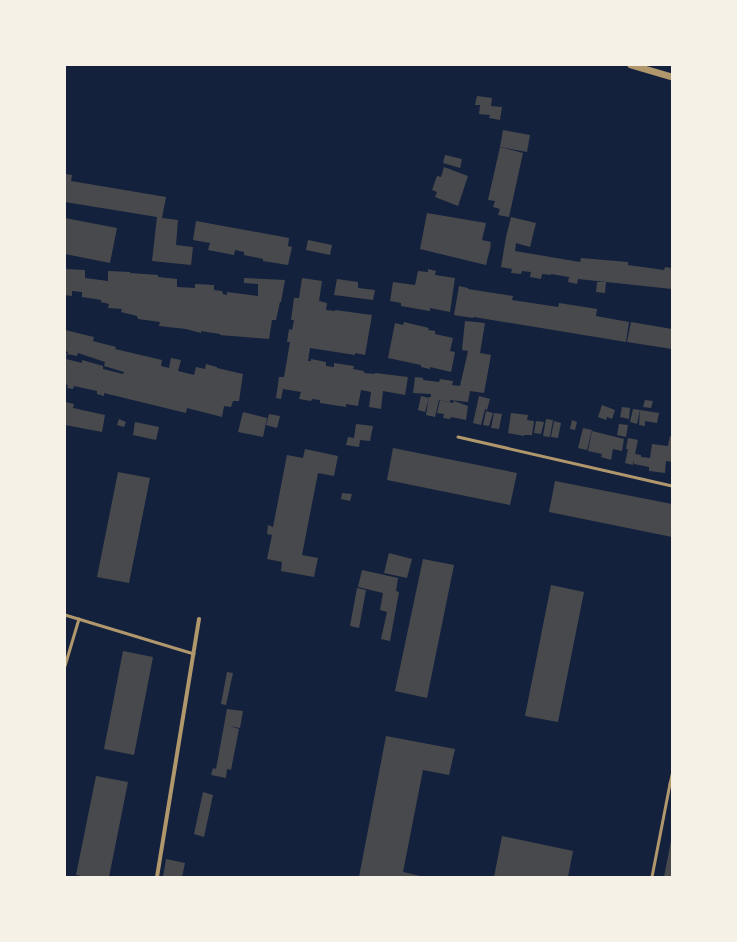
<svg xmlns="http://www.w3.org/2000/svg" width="737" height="942" viewBox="0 0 737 942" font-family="'Titillium Web',sans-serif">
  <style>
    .building { fill: #48494c }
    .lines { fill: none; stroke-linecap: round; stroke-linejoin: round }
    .service { stroke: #b1986c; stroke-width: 3 }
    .minor { stroke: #b1986c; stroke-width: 4 }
    .tertiary { stroke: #b1986c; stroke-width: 7 }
  </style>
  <rect width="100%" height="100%" fill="#14213d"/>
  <g class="building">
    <path d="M477,96L492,98L491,106L502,107L500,120L489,118L490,115L479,114L480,105H475Z"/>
    <path d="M503,130L530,135L527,152L500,147Z"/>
    <path d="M500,147L523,153L509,217L498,215L500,209L493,207L495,201L488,200Z"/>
    <path d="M445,155L462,159L460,168L443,163Z"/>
    <path d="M444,167L468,176L458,206L435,197L437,192L432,190L437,176L441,177Z"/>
    <path d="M65,174L72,175L71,181L166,197L162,218L178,220L176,245L193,247L191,265L152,261L157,217L65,202Z"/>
    <path d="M427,213L486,223L482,240L491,242L490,245H491L486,265L420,249Z"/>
    <path d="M511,217L536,223L530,247L516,243L515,251L580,262L581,258L628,262V265L664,270L665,267L672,268V289L578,279L577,284L568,282L569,277L551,274V275L542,274L541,279L530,277L531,272L522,271L521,274L511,273L512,269L501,267L506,237Z"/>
    <path d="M65,218L117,228L110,263L65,254Z"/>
    <path d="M196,221L289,238L288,246L292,247L288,265L263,261V259L244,255V252L235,250L234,255L208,250L210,243L193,240Z"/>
    <path d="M308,240L332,245L330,255L306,250Z"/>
    <path d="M65,269L85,270V278L108,281V271L130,272V273L158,275V277L177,279V287L195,288V284L214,285V290L222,291L223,294L227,295V292L258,296V284L244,283V278L285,280L281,302H280L276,320H272L269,339L220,335V334L201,331V333L186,329L159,326L160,322L138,319L137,316L121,312L122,309L108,308L109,304L101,302V300L82,297V292L72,291V296L65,295Z"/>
    <path d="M428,269L436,271L435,275L455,278L450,312L430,308V311L401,306V303L390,301L393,282L415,285L418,271L428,272Z"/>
    <path d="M302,278L322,281L319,301L327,303L326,310L335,311V310L372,315L365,355L355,353V355L310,348L308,361H311V359L326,362V366L334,367V363L354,366L353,369L364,371V373L375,374V373L408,377L405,395L383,391L381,409L369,407L371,392L361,390L358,406L346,404V407L320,403V400L312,399L311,401L299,399L301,392L283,389L281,399L276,398L279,377H284L290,342H287L289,329L292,330L294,320H291L294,298H299Z"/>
    <path d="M337,279L358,282V288L375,290L373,300L334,295Z"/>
    <path d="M597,282H606L605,293L596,292Z"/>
    <path d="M459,286L468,288V289L513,296L512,300L558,307L559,303L597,309L596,316L629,322L626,342L474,317L473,318L454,315Z"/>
    <path d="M465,321L485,323L480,353L491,355L484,393L470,391L468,402L450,400V402L439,400L435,417L426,415L429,397H431V394L413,393L415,377L423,378V380L439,382L440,379L453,381L452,385L460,386L468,351L462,350Z"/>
    <path d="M404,322L429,328L428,330L435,331V334L453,338L450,351L455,352L451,372L430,367V369L421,367V365L388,358L395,323L403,325Z"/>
    <path d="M631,322L672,329V349L627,342Z"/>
    <path d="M65,330L94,337L93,341L116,347L115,349L162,360L161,366L169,368L171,358L181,360L178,371L194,375L196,367L205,369L206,364L217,367V368L243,374L239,401H233L231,407L224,406L222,417L187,408L186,413L104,393V396L97,394V391L74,386L73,389L67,388L68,385L65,384V354H67L66,359L82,363V360L103,366V369L123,374L124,372L104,366L105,362L78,353L77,356L67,354L68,352L65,351Z"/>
    <path d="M421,396L429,398L425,412L418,410Z"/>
    <path d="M479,396L490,399L487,410L485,409L481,425L473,423Z"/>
    <path d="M440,400L453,403L454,401L468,406L466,420L451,417L450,419L443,418L444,414L437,413Z"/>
    <path d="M645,400L653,401L651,408L643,407Z"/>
    <path d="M65,402L74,404L73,408L105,415L102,432L65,425Z"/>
    <path d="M602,405L615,410L612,419L607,417L606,420L598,417Z"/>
    <path d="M622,407L630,408L629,419L620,417Z"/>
    <path d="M633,409L640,410L637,424L630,422Z"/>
    <path d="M640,410L659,413L657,423L645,421V426L639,425Z"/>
    <path d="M486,411L493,413L489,426L483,425Z"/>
    <path d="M243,412L267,418L263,437L238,432Z"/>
    <path d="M494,413L502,414L499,429L491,428Z"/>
    <path d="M511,413L528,415L527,420L534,421L532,435H524V436L508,433Z"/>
    <path d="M269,414L280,416L277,428L266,425Z"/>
    <path d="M119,419L126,422L124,427L117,425Z"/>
    <path d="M546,419L553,420L550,437L543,436Z"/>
    <path d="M572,420L577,422L575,430L570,429Z"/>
    <path d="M536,421L544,422L541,434L534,433Z"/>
    <path d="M554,421L561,423L558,438L551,437Z"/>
    <path d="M135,422L159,427L156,440L133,435Z"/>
    <path d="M356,424L373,426L370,441L360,440L359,447L346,445L348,437L354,438Z"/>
    <path d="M619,424L628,425L626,437L617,435Z"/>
    <path d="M583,428L592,430L587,450L578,448Z"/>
    <path d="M592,431L624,439L622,451L613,449L611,460L601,457L602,454L588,451Z"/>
    <path d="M670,436H672V462L666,461L665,473L649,471V467L634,464V460L633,465L625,463L628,449H626L628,438L638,440L635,454L641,455V457L650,458L652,444L668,446Z"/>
    <path d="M393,448L517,473L510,505L387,480Z"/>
    <path d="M305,449L338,456L334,476L318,473L302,555L318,558L314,577L281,571L282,562L267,559L272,535L267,534L268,525L273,527L287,455L303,458Z"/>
    <path d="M118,472L150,478L129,583L97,577Z"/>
    <path d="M555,481L672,504V537L549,512Z"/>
    <path d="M342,493L352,494L350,501L341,499Z"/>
    <path d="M389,553L412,559L407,578L384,573Z"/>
    <path d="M423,559L454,565L427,698L395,691Z"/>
    <path d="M362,570L398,578L396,591L399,592L390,641L381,639L387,612L380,610L383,593L358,587Z"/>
    <path d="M551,585L584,592L558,722L525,716Z"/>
    <path d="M357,588L366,590L359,628L350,626Z"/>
    <path d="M123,651L153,657L134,755L104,749Z"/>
    <path d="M227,672L233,673L226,705L221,704Z"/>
    <path d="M227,709L243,711L240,728L230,726L239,729L231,770L227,769L226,778L211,775L213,768L216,769Z"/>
    <path d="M386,736L455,749L449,775L423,770L403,872L425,877H359Z"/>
    <path d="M96,776L128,782L109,877H88L76,875Z"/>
    <path d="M203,792L213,795L204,837L194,834Z"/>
    <path d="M502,836L573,851L568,877H494Z"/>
    <path d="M671,841L672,877H664Z"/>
    <path d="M166,859L185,863L182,877H163Z"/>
  </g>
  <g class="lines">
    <g class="service">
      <path d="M458,437L672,486"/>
      <path d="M65,615L194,654"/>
      <path d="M65,666L79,619"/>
      <path d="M672,775L670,784H672"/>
      <path d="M652,877L670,784"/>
    </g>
    <path class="minor" d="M157,877L199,619"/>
    <path class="tertiary" d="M631,65L672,77"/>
  </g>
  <rect width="737" height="942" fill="none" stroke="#f6f1e7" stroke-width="132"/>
</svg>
